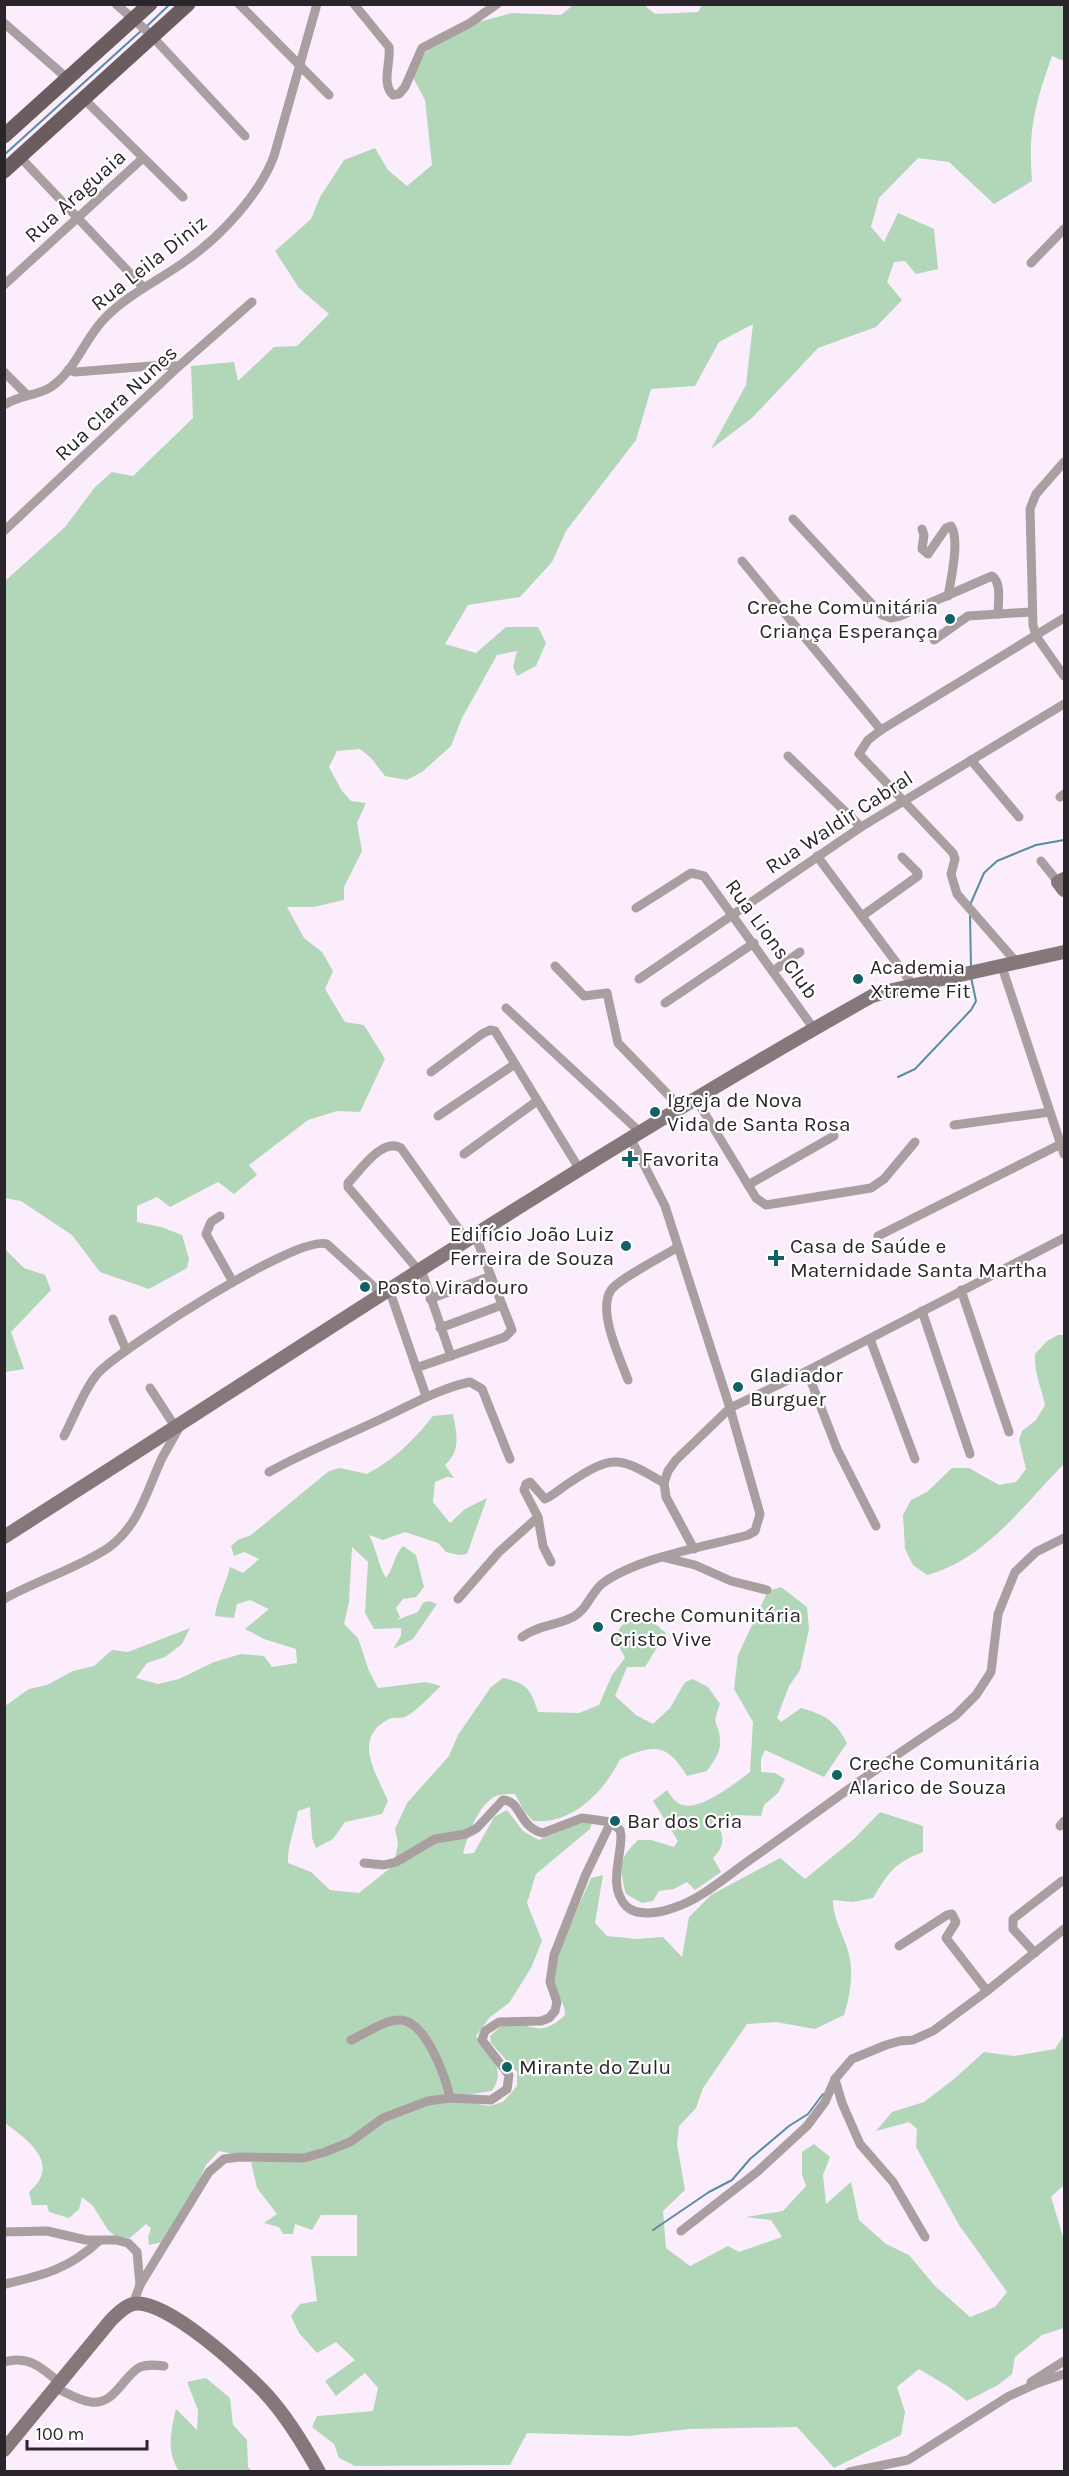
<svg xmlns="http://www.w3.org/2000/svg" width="1069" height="2476" viewBox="0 0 1069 2476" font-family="Karla,sans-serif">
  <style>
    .green { fill: #b2d7b8 }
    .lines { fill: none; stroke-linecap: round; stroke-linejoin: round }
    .stream { stroke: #588da6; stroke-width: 2 }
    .street { stroke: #a99fa1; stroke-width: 9 }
    .secondary { stroke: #85787b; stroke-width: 14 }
    .primary { stroke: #6b5c5f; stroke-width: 15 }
    .poi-dot { fill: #116264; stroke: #fff; stroke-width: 2 }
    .labels { text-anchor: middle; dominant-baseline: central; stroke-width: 4.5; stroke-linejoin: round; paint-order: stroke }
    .street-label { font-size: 21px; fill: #2a252a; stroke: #fff }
    .poi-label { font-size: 21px; fill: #2a252a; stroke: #fff; text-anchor: start }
  </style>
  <rect width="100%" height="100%" fill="#fbedfc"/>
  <g class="green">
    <path d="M703,4L1064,5V61L1052,56C1035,104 1028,129 1032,181L994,204L949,162L918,158L879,198L871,227L884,242L898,213L934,229L938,269L916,274L905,261L894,262L887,282L902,300L876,327L818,348L752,418L711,449L746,385L753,324L719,342L695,386L651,389L636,440L566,531L552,562L520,597L468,605L445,644L476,653L506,627H538L546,643L536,666L517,676L513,667L517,651L497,655L462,718L451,746L422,772L407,780L385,776L371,758L360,749L337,751L329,767L342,791L351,801L366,803L357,823L362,851L344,887V900L314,907H287L304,938L322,952L333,971L325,989L345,1022L364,1025L385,1059L360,1112L337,1111L308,1120L249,1165L257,1175L234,1194L218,1182L170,1207L157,1197L137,1206V1222L161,1227L182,1235L189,1259L187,1268L149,1289L100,1272L72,1235L21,1201L5,1198V581L65,527L95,487L112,472L133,476L193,418L191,366L234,362L238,381L274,347L297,346L329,314L299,288L275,251L311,219L320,197L344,160L375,148L388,170L407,186L432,165L425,100L411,74L427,50L472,24L512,13L561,15L573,5H644L655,14L698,12Z"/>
    <path d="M5,1249L24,1268L45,1275L51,1290L11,1332L24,1369L5,1372Z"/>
    <path d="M1058,1335H1064V1464C1024,1504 985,1560 927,1575L913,1565L905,1549L903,1515L911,1500L927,1492L952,1468H969L999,1485L1016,1482L1026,1469L1019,1440L1022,1431L1036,1420L1045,1405C1041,1386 1034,1374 1035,1354L1047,1341Z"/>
    <path d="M453,1414C457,1434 461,1451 445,1465L454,1478L447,1477L435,1482L433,1502L450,1523L465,1509L487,1498L467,1554L459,1555L446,1552L438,1543L405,1532L383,1540L369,1535C377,1550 378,1565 386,1578C394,1568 394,1555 403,1546L416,1555L424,1587L416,1597L403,1599L396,1608L400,1617L397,1620L418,1612L423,1603L429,1601L437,1604L413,1639L393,1649L401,1636V1628L374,1629L365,1613L368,1562L352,1547L349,1602L344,1624L358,1638L369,1671L378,1688L426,1682L441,1686C432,1694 415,1713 405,1717C399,1719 393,1716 387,1720C352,1740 377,1774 388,1801L382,1814L345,1822L333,1839L316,1848L312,1838L310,1807L298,1811C295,1829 287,1846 288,1863L311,1872L330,1890L359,1893L394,1865L398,1843L395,1829L407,1803L449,1756L458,1735L491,1687L503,1678C527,1683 531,1689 538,1712L579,1713L599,1705L612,1675L625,1658L614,1637L622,1625L646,1616L666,1633L645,1667H627L615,1696L636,1715L653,1724L670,1708L685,1682L693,1679L708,1687L720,1704C710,1729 720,1721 720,1741C721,1753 713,1762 707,1771L687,1776C667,1743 654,1744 620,1759C604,1792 572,1825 533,1821L524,1811L515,1794C509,1794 501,1794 496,1796C477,1806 468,1835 463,1854L474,1853L494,1817L507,1810L523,1831L539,1840L582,1822L592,1823L590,1829L536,1874L527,1903L542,1941L531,1968L509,2003L490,2017L476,2036C490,2054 507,2069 492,2091L420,2102L350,2141L303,2157L251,2158L219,2151L206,2165L199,2181L163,2242L149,2245L148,2237L151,2228L146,2224L130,2238L116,2237L108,2230L93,2206L82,2197L79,2209L69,2218L49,2212L47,2205H32L29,2192C62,2164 28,2140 5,2123V1706L29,1689L47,1685L73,1671L94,1666L112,1650L128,1652L190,1628L182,1644L165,1657L147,1663L136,1678L158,1684L179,1679L214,1662L241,1654L264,1656L272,1667L297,1663L296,1649L264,1639L245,1629L269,1609L250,1600L237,1604L234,1618L215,1616C217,1599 226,1584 230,1567L243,1573L259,1559L244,1552L234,1556L231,1546L238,1540L251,1535L329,1471L340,1468L367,1474C396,1458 412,1442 433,1416Z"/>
    <path d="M781,1587L807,1607L809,1629L800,1670L789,1686L777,1718L781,1722L801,1708C825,1715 835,1720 847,1743L824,1777L765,1750L761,1759V1772L775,1773L785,1779L778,1793L764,1805L761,1816L734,1815L718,1825C725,1838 724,1847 713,1858L721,1872L695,1890L687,1882L674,1889L659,1891L653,1901L642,1903L626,1894C619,1868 618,1859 638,1840H651L674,1847L678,1841L653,1801L667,1790C670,1795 675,1802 680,1804C699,1813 735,1783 750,1772L753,1722L734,1689L738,1655L768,1591Z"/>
    <path d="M880,1812L923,1826V1852C893,1864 889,1872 873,1898L853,1902L833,1900C833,1917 841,1930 846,1945C855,1968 851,1992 844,2015L815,2029L776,2022L747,2024L703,2088L696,2108L679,2126L677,2144L685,2190L663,2211L666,2248L690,2266L728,2246L739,2252L782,2237L771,2220L746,2217L783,2211L806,2186L802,2175V2152L814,2144L830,2157L823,2175L826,2204L851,2182L859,2220L886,2244L909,2255L934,2285L970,2317L995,2307L1007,2292L959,2225L916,2147L917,2129L909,2122L876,2131L892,2112L924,2102L954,2079L984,2052L1014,2056L1055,2049L1064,2035V2185L1051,2197L1064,2240V2328L1042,2335L1015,2357L1012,2374L998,2385L967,2401L949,2387L919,2369L897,2387L905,2412L901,2435L834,2468L797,2427L689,2429L628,2436L527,2433L510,2465L355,2466L339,2458L334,2444L312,2427L317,2416L373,2411L378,2388L365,2373L336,2396L325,2381L355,2360L336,2342L317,2353L299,2333L291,2316L300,2304L317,2301L311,2256H357V2215H321L312,2230L295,2224L293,2234H283L279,2227L264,2223L277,2214L257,2188L251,2162L304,2160L351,2144L384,2119L449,2099L489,2106L503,2102L517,2086V2072L491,2043L490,2036C494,2033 498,2028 502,2026C527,2015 535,2044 565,2015C566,2002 554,1992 554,1980C553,1955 581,1903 591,1878L603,1875L595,1923L607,1936L637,1939L663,1937L682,1957L689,1917L711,1895L780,1858L805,1879L854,1839Z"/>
    <path d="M206,2378L230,2398L233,2425L247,2440L248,2467L252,2471H179C166,2452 171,2430 176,2409L197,2430L198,2410L187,2382Z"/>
  </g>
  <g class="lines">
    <g class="stream">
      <path d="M147,26L170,4"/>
      <path d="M4,155L142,30"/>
      <path d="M970,905L984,873L997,861L1036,845L1064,840"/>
      <path d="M970,914L971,968"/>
      <path d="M898,1077L915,1069L971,1010L976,1001L971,977"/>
      <path d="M653,2230L709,2192L732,2180L750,2159L789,2126L808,2114L823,2094"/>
    </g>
    <g class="street">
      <path d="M116,4L149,33L245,136"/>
      <path d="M239,4L329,95"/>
      <path d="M354,4L389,47C391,62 381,84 393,95L399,94L405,87L422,48L470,23L497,4"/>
      <path d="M4,23L68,79"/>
      <path d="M84,99L183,197"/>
      <path d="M20,157L143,287"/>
      <path d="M1031,263L1064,229"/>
      <path d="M4,285L143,158"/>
      <path d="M68,370L75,372L164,365L179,366"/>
      <path d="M4,372L26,394"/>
      <path d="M4,405C19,395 37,396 51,387C76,370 84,339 105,318C128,294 160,280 187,260C221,236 260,194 274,156L317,4"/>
      <path d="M1064,462L1036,494L1030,509L1033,625L1036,636L1064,676"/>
      <path d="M793,519L882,615L891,618L900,616L992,576C1002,583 998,602 998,614"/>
      <path d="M922,529L924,535L922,549L928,554L946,528L951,526C960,539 951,579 948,596"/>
      <path d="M4,531L179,366L252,302"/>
      <path d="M742,561L881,730"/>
      <path d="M934,640L968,616L1031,612"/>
      <path d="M788,756L861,827"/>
      <path d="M971,760L1019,817"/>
      <path d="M1060,797L1064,794"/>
      <path d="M817,856L913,985"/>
      <path d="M1041,861L1058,882"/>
      <path d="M636,908L691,873L704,876L814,1029"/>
      <path d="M862,916L918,876V873L902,857"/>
      <path d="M1017,963L957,894L951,874L955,859L953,853L859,754L868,740L881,730L1064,618"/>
      <path d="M555,966L584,996L607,993L618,1043L681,1108"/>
      <path d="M1002,967L1064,1154"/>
      <path d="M773,971L800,952"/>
      <path d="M639,979L861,827L1064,704"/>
      <path d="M665,1003L754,943"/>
      <path d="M506,1008L641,1133"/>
      <path d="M431,1072L482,1034L490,1030L495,1031L580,1170"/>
      <path d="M696,1099L756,1198L766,1205L871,1188L884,1179L915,1142"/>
      <path d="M438,1116L515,1064"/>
      <path d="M954,1125L1050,1112"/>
      <path d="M464,1154L537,1101"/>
      <path d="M748,1185L834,1136"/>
      <path d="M220,1216L211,1222L206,1234L233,1282"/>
      <path d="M878,1236L1061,1144"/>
      <path d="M421,1269L451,1356"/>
      <path d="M419,1271L348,1187V1183C360,1171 382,1137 401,1148L467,1241"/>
      <path d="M389,1289L426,1396"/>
      <path d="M961,1290L1009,1432"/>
      <path d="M430,1299L491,1276"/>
      <path d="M922,1311L970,1454"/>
      <path d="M113,1319L126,1350"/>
      <path d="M440,1328L502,1305"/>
      <path d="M870,1339L915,1459"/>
      <path d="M416,1368L505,1337L512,1330L475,1235"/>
      <path d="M807,1371L837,1449L876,1526"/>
      <path d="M628,1380C620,1358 597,1311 611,1290C620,1278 664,1256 678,1247"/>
      <path d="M150,1388L176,1428"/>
      <path d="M64,1436C74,1417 86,1385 100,1371C126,1346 297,1234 327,1244L382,1294"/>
      <path d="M269,1472C305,1452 343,1437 381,1419C411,1405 438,1389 470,1382L482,1389L510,1459"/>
      <path d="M538,1517L543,1546L551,1562"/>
      <path d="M694,1549L666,1497L664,1483L668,1471L676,1460L730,1408L807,1371L1064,1238"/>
      <path d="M662,1557L695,1565L731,1581L767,1590"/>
      <path d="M4,1599C38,1580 76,1569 108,1548C139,1526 147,1490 162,1458C168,1447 174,1437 180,1426"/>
      <path d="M458,1599L499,1552L538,1517L524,1490L526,1484L530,1482L545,1499C554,1495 561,1488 569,1483C614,1453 620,1457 664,1483"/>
      <path d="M522,1637C538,1625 556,1626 573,1617C588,1609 591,1592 603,1583C639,1557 705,1547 748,1535L755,1531L760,1514L730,1408L665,1206L631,1139"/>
      <path d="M1060,1826L1064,1821"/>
      <path d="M364,1863L384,1865L396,1862L435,1839L466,1834L477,1828L503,1800C522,1801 518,1827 543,1833L582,1818L611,1822"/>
      <path d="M899,1946L947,1915L952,1914L956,1922L946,1938L987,1991"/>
      <path d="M1035,1953L1013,1929V1919L1062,1881"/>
      <path d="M351,2040C365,2034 384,2020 399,2020C425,2019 446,2077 450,2098"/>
      <path d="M835,2079L842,2103L860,2144L893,2182L925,2237"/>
      <path d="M681,2231L757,2172L807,2126L825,2102L835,2079L852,2059L886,2045L900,2041L913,2040L933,2031L987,1991L1064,1929"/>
      <path d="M4,2232L47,2231L86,2240H116L128,2243L137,2252L140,2285"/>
      <path d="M5,2284C44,2275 69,2269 99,2241"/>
      <path d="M133,2304L140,2285L209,2172L224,2159L239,2157L304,2158L325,2152L350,2142L383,2118L428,2101L450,2098L491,2100L507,2089L509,2075L482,2040L485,2031L499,2022L541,2021L549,2018L555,2011L557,2002L550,1982L554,1955L586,1874L611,1822L620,1830L621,1836C621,1859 608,1887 626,1906C637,1917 660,1913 673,1908C702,1899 729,1874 754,1857C821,1810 886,1760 955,1716L976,1695L991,1672L998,1614L1015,1572L1036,1552L1064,1538"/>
      <path d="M4,2362C29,2355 42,2368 60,2383"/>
      <path d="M1031,2382L1064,2361"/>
      <path d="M56,2388C67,2393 79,2401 91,2402C115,2405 123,2376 140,2367C148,2364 156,2365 164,2366"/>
      <path d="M849,2472L908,2460L1009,2396L1038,2383L1064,2374"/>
    </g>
    <g class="secondary">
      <path d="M1064,879L1058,882L1064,890"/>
      <path d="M4,1537C292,1354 575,1163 872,996L888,991L1064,952"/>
      <path d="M4,2450L111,2320C117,2314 125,2306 133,2304C165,2297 246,2372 267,2395C288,2418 304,2445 319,2472"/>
    </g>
    <g class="primary">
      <path d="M4,136L150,4"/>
      <path d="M4,171L188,4"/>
    </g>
  </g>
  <g class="poi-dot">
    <circle cx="950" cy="619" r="6"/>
    <circle cx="858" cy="979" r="6"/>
    <circle cx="655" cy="1112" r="6"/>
    <path d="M627 1150h6v6h6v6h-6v6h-6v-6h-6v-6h6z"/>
    <circle cx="626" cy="1246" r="6"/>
    <path d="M773 1249h6v6h6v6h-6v6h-6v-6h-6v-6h6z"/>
    <circle cx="365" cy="1287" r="6"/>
    <circle cx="738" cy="1387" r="6"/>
    <circle cx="598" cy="1627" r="6"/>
    <circle cx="837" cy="1775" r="6"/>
    <circle cx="615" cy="1821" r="6"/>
    <circle cx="507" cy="2067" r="6"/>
  </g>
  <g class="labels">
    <g class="street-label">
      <text transform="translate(75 196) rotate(-42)">Rua Araguaia</text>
      <text transform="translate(149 263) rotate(-38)">Rua Leila Diniz</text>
      <text transform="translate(116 403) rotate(-43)">Rua Clara Nunes</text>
      <text transform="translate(839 822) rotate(-33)">Rua Waldir Cabral</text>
      <text transform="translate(772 939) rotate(54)">Rua Lions Club</text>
    </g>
    <g class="poi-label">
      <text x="938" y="607" text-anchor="end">Creche Comunitária<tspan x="938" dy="24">Criança Esperança</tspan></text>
      <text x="870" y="967">Academia<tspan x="870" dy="24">Xtreme Fit</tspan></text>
      <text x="667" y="1100">Igreja de Nova<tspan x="667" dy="24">Vida de Santa Rosa</tspan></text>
      <text x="642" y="1159">Favorita</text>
      <text x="614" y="1234" text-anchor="end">Edifício João Luiz<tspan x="614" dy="24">Ferreira de Souza</tspan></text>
      <text x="790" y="1246">Casa de Saúde e<tspan x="790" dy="24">Maternidade Santa Martha</tspan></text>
      <text x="377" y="1287">Posto Viradouro</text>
      <text x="750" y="1375">Gladiador<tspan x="750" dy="24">Burguer</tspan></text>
      <text x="610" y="1615">Creche Comunitária<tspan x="610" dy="24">Cristo Vive</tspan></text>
      <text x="849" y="1763">Creche Comunitária<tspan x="849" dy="24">Alarico de Souza</tspan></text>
      <text x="627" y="1821">Bar dos Cria</text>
      <text x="519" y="2067">Mirante do Zulu</text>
    </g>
  </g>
  <rect width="1069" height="2476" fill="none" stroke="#2a252a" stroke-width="12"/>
  <path d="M27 2440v9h120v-9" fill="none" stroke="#2a252a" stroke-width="3"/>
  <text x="36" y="2440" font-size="18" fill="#2a252a" stroke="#ffffff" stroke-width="4.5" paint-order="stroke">100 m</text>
</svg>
